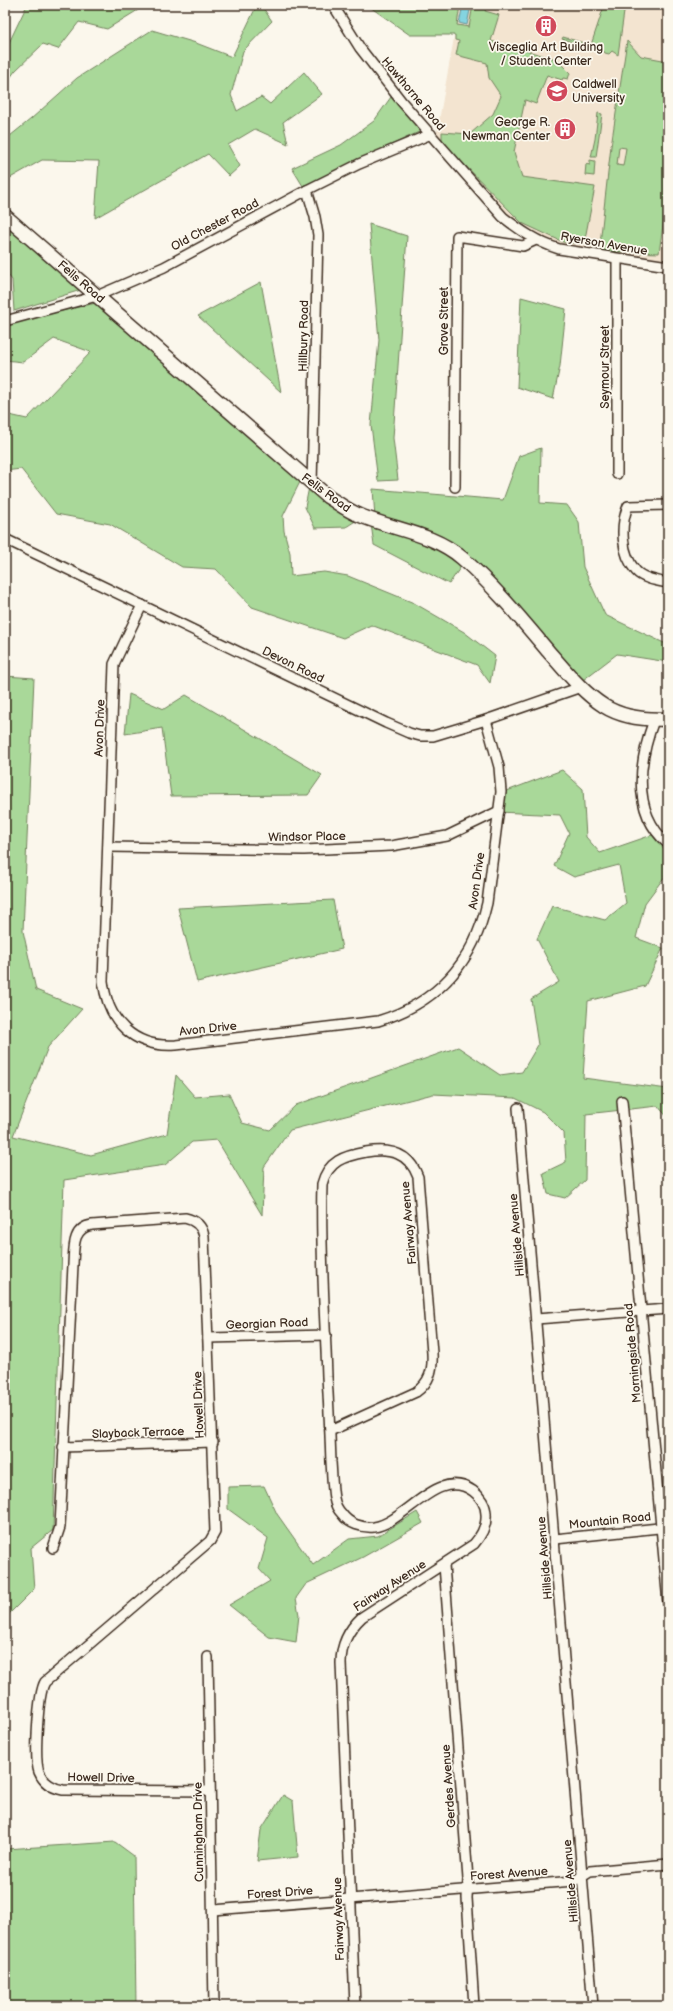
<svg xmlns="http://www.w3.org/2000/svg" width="673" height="2011" viewBox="0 0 673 2011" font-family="'Balsamiq Sans',sans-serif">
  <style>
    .built { fill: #f3e4d0 }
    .green { fill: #a9d899; stroke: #72815c; fill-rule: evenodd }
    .water { fill: #84d4e0; stroke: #679092 }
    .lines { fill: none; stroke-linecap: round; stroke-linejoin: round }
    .street-casing { stroke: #3b2a1e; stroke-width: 12 }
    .secondary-casing { stroke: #3b2a1e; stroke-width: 16 }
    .street { stroke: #fbf7ec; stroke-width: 9 }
    .secondary { stroke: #fbf7ec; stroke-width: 13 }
    .labels { text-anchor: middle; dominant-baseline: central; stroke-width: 3.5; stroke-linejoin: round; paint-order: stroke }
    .poi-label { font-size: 12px; fill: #3b2a1e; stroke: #fbf7ec }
    .street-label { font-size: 12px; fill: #3b2a1e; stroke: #fbf7ec }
  </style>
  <rect width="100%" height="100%" fill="#fbf7ec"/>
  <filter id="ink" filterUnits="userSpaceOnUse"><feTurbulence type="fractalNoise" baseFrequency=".025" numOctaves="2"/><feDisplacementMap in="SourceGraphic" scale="8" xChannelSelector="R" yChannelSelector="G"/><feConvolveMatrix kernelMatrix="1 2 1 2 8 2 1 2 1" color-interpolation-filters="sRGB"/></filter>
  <g filter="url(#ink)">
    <path class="built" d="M460,5H668V263L597,252L547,242L509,218L436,137Z"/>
    <g class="green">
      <path d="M27,5H120L138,10L107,29L79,22L58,49L43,44L15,71L5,85V51Z"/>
      <path d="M257,5H261L272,21L243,51L231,95L237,111L261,97L270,104L304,72L322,94L283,122L288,144L255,129L228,145L240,166L229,176L208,154L95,218L99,161L42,160L5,181V140L31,119L77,78L152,30L196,43L232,57Z"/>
      <path d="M367,5H460L457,25L469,27L473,5H487L485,11L499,15L491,41L556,59L570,73L568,79L563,78L562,80L547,75L536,104L525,100L514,152L522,177L595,187L584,244L563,242L522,223L442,142V132L470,134L493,114L501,96L489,78L487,63L456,55L459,41L455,40V35H410Z"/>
      <path d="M593,5H625L618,55L612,51L609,54L605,53L600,46L597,50L562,39L563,37L591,45L603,9Z"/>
      <path d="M627,41L641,56L668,61V190L659,253L603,251L600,244L611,146ZM619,147L626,148L623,166L617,165Z"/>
      <path d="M391,97L421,131L303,186L292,168L341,145L374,121Z"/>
      <path d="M598,113L602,114L596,157H591L595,139Z"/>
      <path d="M590,160L595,161L594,176L585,175L586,164L590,165Z"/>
      <path d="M5,219L84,289L14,311L12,280L5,271Z"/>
      <path d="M369,224L407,236L393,438L398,480L378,481L371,425L379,340Z"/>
      <path d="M261,282L281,392L198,316Z"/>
      <path d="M521,297L566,309L560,366L553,399L517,387Z"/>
      <path d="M96,303L302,478L283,516L284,531L290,553L291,576L324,572L348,576L414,603L464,632L495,656L490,683L477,665L371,625L343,638L252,607L216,569L182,567L110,524L56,514L21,469L5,471V414L27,419L91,352L54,339L23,362L5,360V324Z"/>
      <path d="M541,448L540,503L567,505L579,522L583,567L605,615L664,643H668V662L617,654L583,680L480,568L375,518L373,489L503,500L519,456Z"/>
      <path d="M309,487L357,520L346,527L315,528L305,507Z"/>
      <path d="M371,524L440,548L462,565L449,584L374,545Z"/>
      <path d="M5,676L34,678L23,931L36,990L82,1009L48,1047L13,1136L91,1155L167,1134L176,1075L195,1097L229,1094L242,1123L270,1130L296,1105L458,1047L500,1075L522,1072L538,1045L531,999L559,982L537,939L552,906L605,920L626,903L619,865L574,877L554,866L569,833L560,815L498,812L499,794L562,770L583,789L586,837L600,853L655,834L668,846V872L645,903L636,938L663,948L645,986L588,1001L583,1078L668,1089V1118L658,1106L586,1114L585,1180L565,1198L548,1194L543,1173L566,1162L564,1133L543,1112L515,1098L433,1094L290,1130L264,1167L262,1215L217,1140L192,1142L165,1165L64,1180L53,1530L31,1548L34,1589L5,1618Z"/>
      <path d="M129,694L164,709L186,695L322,775L308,795L171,796L162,728L125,734Z"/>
      <path d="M333,900L342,949L197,982L178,908Z"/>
      <path d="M264,1486L277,1514L313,1565L349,1539L378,1536L417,1512L423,1523L363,1557L306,1584L296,1598L299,1615L296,1642L269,1637L229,1605L270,1581L259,1569L268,1538L228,1509V1487Z"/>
      <path d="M283,1795L293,1801L298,1857L257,1861L261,1830Z"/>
      <path d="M115,1842L134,1856L136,2006H5V1849Z"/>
    </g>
    <path class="water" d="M463,5H471L467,25L459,23Z"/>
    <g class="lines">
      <g class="street-casing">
        <g id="street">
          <path d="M333,5L360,48L402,102L503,217C521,231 537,242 559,249L668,266"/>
          <path d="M307,190L315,217L318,235L312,484"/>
          <path d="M5,321L97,296L164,267L307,190L359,164L431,134"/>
          <path d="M617,474V259"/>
          <path d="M455,487L457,236L523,246L536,240"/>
          <path d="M668,505L628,506C620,526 621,554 636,571C643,579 658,581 668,583"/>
          <path d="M5,539L386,723L409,733L420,736H433L486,720L581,687"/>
          <path d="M142,605L114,664L103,981C108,1022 134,1048 176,1045L378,1021C437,1003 473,964 487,903L501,792L499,767L486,720"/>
          <path d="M654,720C639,761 631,812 668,844"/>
          <path d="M108,847L304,850L391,846L447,836L499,811"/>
          <path d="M622,1101L668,1603"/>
          <path d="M518,1108L593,2006"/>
          <path d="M536,1319L668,1309"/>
          <path d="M208,1338L326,1335"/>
          <path d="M330,1431L416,1392C430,1382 433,1370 432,1353L418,1177C409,1152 389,1148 366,1152C344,1156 328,1161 322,1184C320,1248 325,1313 327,1377C329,1406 330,1434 331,1462C332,1474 332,1486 334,1498C335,1504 338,1510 342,1514C349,1524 362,1528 374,1527C406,1522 438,1466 473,1491C480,1496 486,1505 486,1514C487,1525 481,1536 474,1544L362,1617C348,1630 341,1645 341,1663L355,2006"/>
          <path d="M63,1447L213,1442"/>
          <path d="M555,1539L668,1527"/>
          <path d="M53,1548L60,1527L73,1265C74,1248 72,1228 92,1225L185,1218C195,1220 202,1226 204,1236L215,1532L210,1541L45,1682C38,1693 34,1759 39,1772C43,1782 52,1788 63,1790L210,1791"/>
          <path d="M444,1565L468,1879L467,1898L474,2006"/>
          <path d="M208,1657L214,2006"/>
          <path d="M213,1910L574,1881L590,1871L668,1864"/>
        </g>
      </g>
      <g class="secondary-casing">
        <path id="secondary" d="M5,216L328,497C338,503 348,511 359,515C394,530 433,533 462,558C493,585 521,619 548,651C565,670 582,692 604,706C623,718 646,720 668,719"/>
      </g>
      <use href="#street" class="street"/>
      <use href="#secondary" class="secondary"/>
    </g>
  </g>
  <defs>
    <g id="building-disc" transform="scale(1.15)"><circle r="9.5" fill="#d1495b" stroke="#fbf7ec"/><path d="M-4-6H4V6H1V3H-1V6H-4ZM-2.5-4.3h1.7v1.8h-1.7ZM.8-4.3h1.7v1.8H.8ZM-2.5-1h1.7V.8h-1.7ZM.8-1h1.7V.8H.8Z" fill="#fff"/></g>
    <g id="university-disc" transform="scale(1.15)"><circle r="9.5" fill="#d1495b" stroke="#fbf7ec"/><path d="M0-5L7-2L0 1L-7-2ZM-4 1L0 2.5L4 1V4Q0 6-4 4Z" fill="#fff"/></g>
  </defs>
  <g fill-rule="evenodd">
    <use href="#building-disc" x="546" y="26"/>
    <use href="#university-disc" x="557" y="91"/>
    <use href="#building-disc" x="565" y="129"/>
  </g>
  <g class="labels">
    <g class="poi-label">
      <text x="546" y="47">Visceglia Art Building<tspan x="546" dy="14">/ Student Center</tspan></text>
      <text x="572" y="84" text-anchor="start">Caldwell<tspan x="572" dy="14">University</tspan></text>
      <text x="550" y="122" text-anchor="end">George R.<tspan x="550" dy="14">Newman Center</tspan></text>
    </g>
    <g class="street-label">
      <text transform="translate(413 94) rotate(50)">Hawthorne Road</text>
      <text transform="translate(215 225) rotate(-28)">Old Chester Road</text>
      <text transform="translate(604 244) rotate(10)">Ryerson Avenue</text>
      <text transform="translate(81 282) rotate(41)">Fells Road</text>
      <text transform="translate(444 321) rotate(-90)">Grove Street</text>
      <text transform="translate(304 336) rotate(-89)">Hillbury Road</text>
      <text transform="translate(605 367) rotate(-90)">Seymour Street</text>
      <text transform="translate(326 493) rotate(36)">Fells Road</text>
      <text transform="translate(293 665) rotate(26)">Devon Road</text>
      <text transform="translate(100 728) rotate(-88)">Avon Drive</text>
      <text transform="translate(307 837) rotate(-1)">Windsor Place</text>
      <text transform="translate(477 881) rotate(-82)">Avon Drive</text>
      <text transform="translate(208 1029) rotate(-6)">Avon Drive</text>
      <text transform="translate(409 1223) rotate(-95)">Fairway Avenue</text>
      <text transform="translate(517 1235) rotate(-95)">Hillside Avenue</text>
      <text transform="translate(267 1324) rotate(-2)">Georgian Road</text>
      <text transform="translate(633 1353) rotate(-95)">Morningside Road</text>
      <text transform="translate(199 1405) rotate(-92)">Howell Drive</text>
      <text transform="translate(138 1433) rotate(-2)">Slayback Terrace</text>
      <text transform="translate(610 1521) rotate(-6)">Mountain Road</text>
      <text transform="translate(545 1558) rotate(-95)">Hillside Avenue</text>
      <text transform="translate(390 1586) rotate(-33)">Fairway Avenue</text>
      <text transform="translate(101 1778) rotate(1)">Howell Drive</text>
      <text transform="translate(449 1786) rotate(-94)">Gerdes Avenue</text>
      <text transform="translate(199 1832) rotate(-91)">Cunningham Drive</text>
      <text transform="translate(509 1874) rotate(-4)">Forest Avenue</text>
      <text transform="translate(571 1881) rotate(-95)">Hillside Avenue</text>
      <text transform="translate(280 1893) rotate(-4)">Forest Drive</text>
      <text transform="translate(339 1919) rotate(-92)">Fairway Avenue</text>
    </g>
  </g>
  <rect width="673" height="2011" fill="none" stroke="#fbf7ec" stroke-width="20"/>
  <rect x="10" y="10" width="653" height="1991" fill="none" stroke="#3b2a1e" stroke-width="1.5" filter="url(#ink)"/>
</svg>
